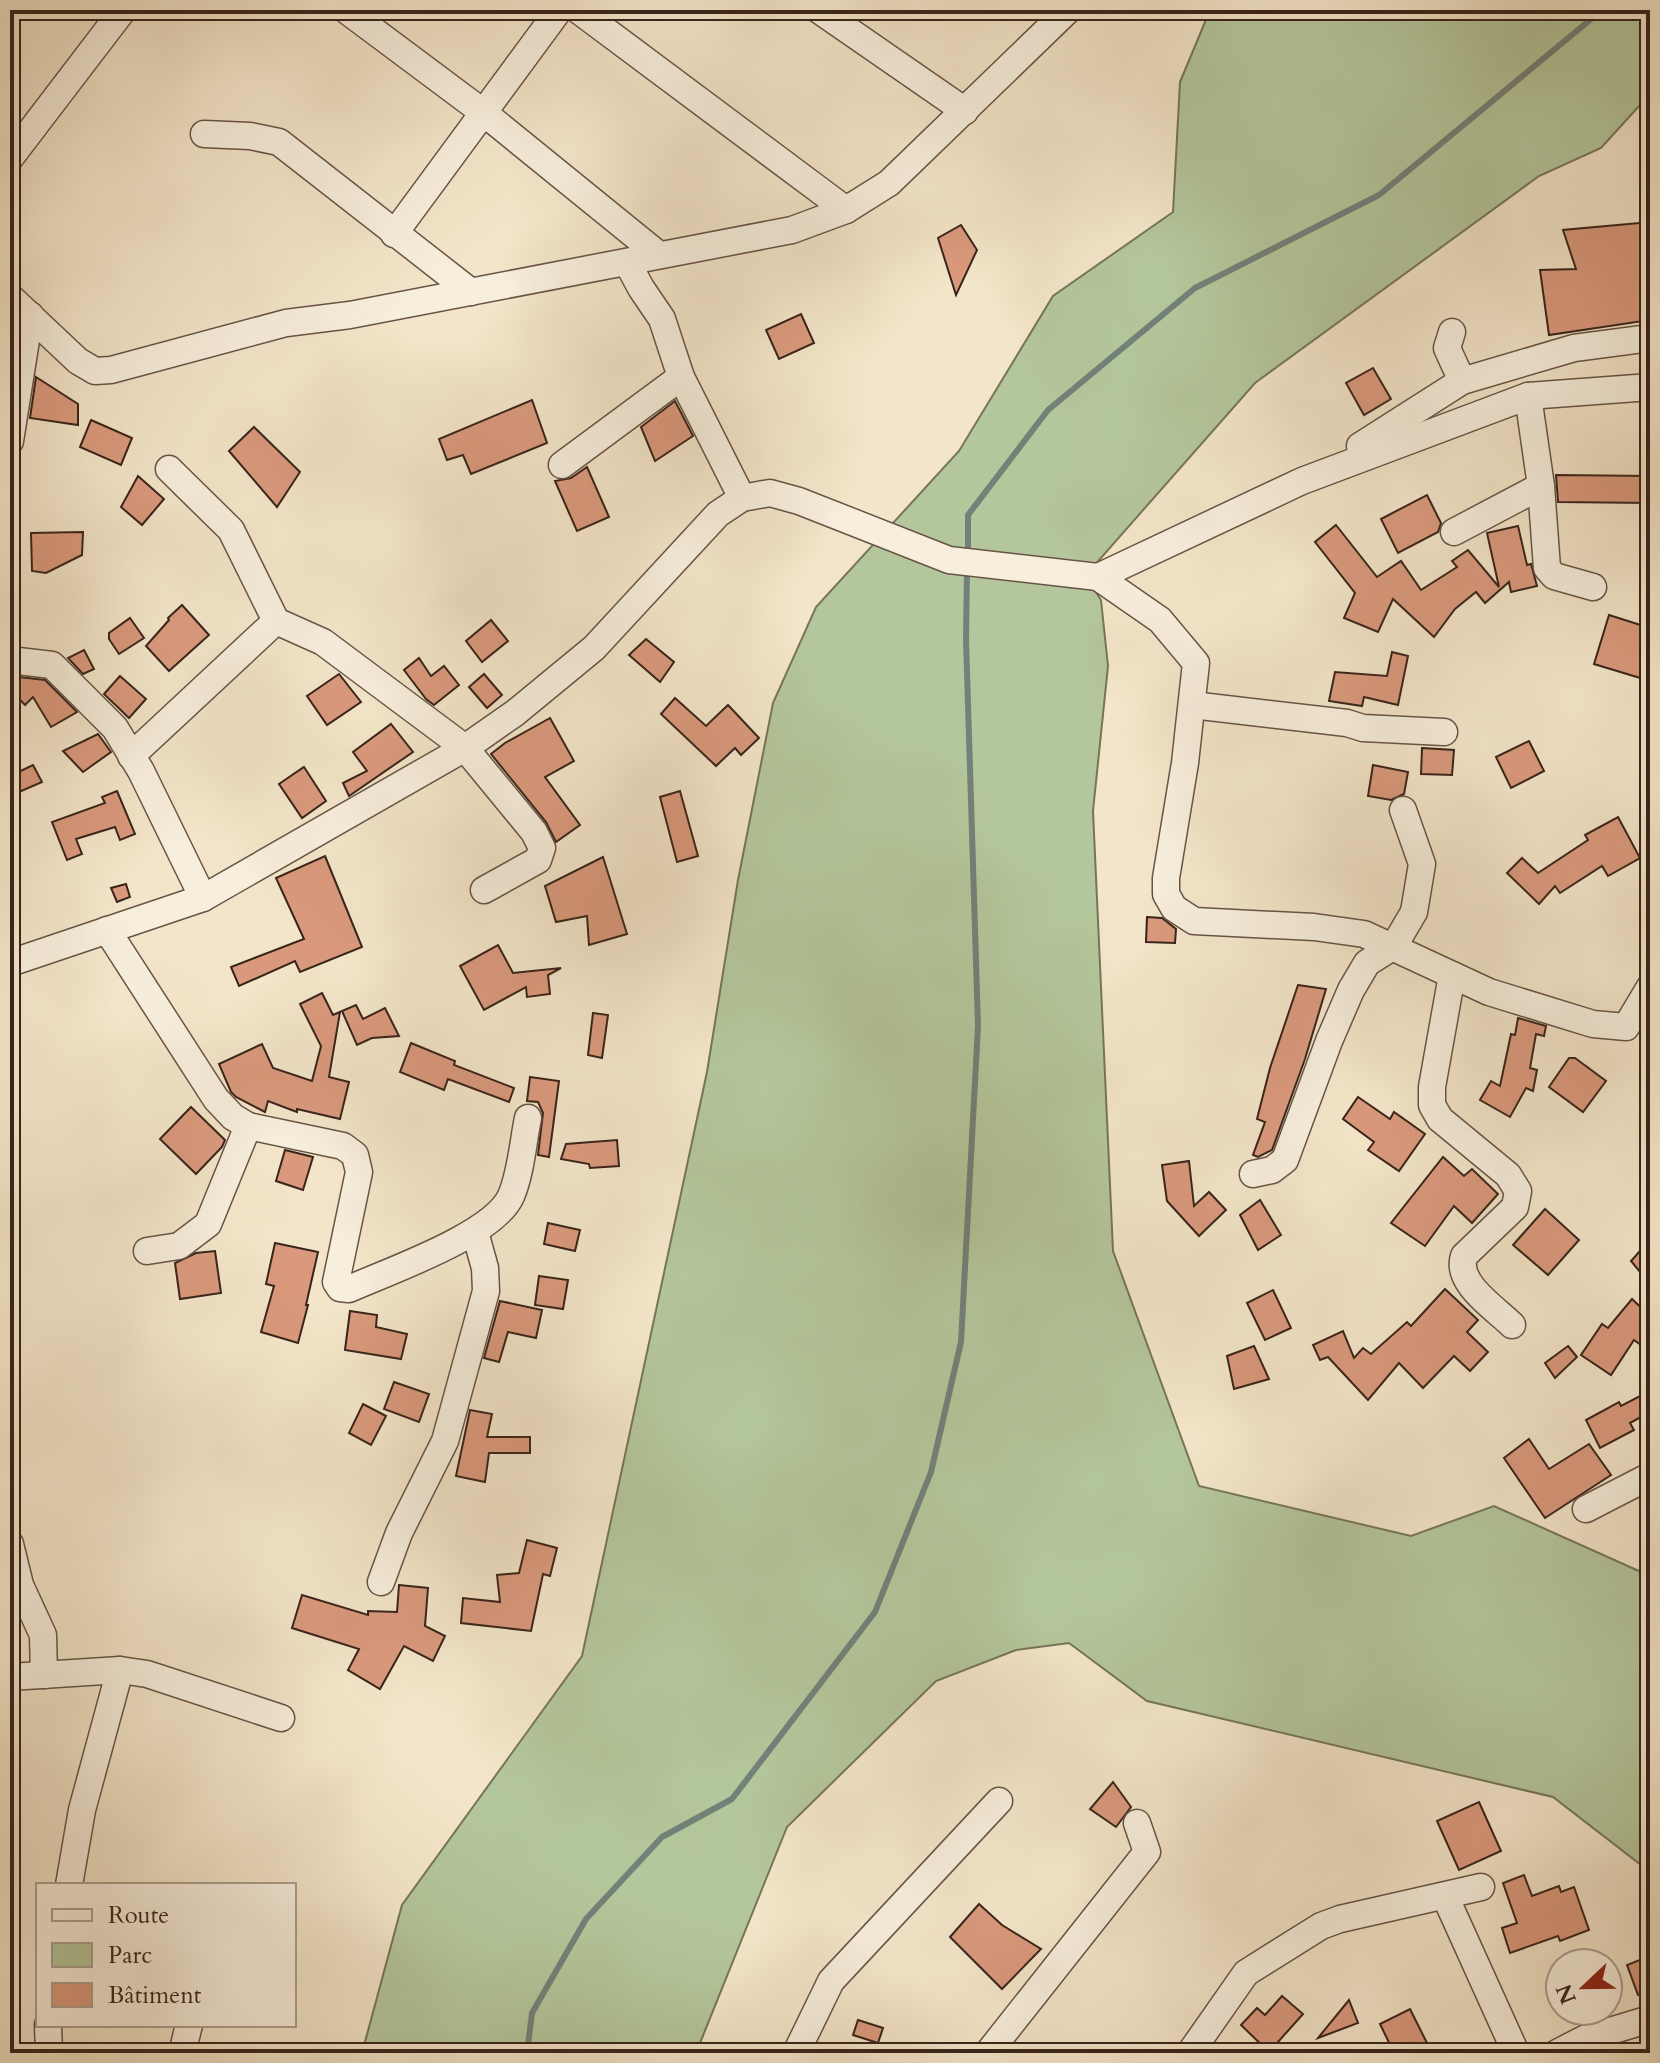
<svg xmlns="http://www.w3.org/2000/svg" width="1660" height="2063" viewBox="0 0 1660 2063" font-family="Cardo,serif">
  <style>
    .green { fill: #b4c69b; stroke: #76755a; stroke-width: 2 }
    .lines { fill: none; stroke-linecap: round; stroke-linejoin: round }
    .stream { stroke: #738179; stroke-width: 6 }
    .building { fill: #da997d; stroke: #38241a; stroke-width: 2 }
    .minor-casing { stroke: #675446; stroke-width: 29 }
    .minor { stroke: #f7eedc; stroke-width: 26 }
  </style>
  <rect width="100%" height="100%" fill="#f3e5c9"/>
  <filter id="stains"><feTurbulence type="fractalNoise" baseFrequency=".0025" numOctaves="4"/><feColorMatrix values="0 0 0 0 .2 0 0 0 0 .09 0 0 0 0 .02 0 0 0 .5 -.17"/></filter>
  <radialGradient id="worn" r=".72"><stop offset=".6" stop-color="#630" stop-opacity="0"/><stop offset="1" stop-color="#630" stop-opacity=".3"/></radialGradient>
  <path class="green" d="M1210,10H1650V94L1601,148L1539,176L1255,383L1085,576L1101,600L1108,666L1093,811L1113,1251L1199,1486L1411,1536L1494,1506L1650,1576V1872L1553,1797L1147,1701L1069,1643L1016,1650L936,1681L787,1827L696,2053H362L402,1905L582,1656L707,1072L738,880L773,703L816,607L959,451L1053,296L1173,212L1180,82Z"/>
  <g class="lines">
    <g class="stream">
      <path d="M968,555V515L1048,410L1195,288L1379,195L1602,10"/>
      <path d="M527,2053L532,2013L586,1919L662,1837L732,1799L875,1612L931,1472L961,1342L978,1026L966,640L967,570"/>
    </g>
  </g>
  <g class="building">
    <path d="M1650,222V320L1549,335L1540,270L1576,269L1563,230Z"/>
    <path d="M961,225L977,250L956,295L938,238Z"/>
    <path d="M801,314L814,343L779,359L766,330Z"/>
    <path d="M1373,368L1391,399L1364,415L1346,383Z"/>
    <path d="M36,377L78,404V425L30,418Z"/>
    <path d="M532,400L547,443L471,474L463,455L447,460L439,439Z"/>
    <path d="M675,401L693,436L655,461L641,427Z"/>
    <path d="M91,420L132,438L121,465L80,447Z"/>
    <path d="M254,427L300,472L277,507L229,451Z"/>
    <path d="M587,467L609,517L577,531L555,481L571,478Z"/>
    <path d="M1556,475L1650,476V503L1558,502Z"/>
    <path d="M138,476L164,499L142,525L121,507Z"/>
    <path d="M1427,495L1441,523L1438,532L1398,553L1381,519Z"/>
    <path d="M1336,525L1377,577L1401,561L1421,590L1457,567L1452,561L1468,550L1499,587L1487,533L1518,526L1527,565L1531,564L1537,586L1511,592L1509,582L1485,603L1476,592L1455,609L1434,637L1393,599L1378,632L1344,618L1355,593L1315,542Z"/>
    <path d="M83,532L82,555L46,573L32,571L31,533Z"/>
    <path d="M182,605L209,635L169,671L146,646L169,620L168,618Z"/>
    <path d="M1609,615L1650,628V644L1640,678L1594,664Z"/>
    <path d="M130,618L144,638L119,654L109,639V633Z"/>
    <path d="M491,620L508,641L482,662L466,641Z"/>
    <path d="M646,639L674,662L660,682L629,655Z"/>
    <path d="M84,650L94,669L83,674L68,658Z"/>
    <path d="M1392,652L1408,656L1398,705L1364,697L1362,706L1329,701L1335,672L1387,676Z"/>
    <path d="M419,658L431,676L444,666L459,685L434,705L426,699L404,670Z"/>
    <path d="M339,674L361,702L327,725L307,696Z"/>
    <path d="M484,674L502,695L487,708L469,687Z"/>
    <path d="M10,676L45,680L77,712L51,727L33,697L25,705L10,689Z"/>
    <path d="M120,676L146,699L129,718L104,694Z"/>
    <path d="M675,698L706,726L728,705L759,738L741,755L735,748L716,766L661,714Z"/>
    <path d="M550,718L574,761L545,777L580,825L556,842L546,822L491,754L505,743Z"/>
    <path d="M391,724L413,752L349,796L343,783L367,771L353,752Z"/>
    <path d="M98,734L111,752L83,772L63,751Z"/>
    <path d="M1529,741L1544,771L1511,788L1496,757Z"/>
    <path d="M1422,748L1454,750L1452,775L1421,774Z"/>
    <path d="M33,765L42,782L10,796V776Z"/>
    <path d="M1373,765L1408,772L1404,794L1391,800L1368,796Z"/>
    <path d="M304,767L326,801L302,818L279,784Z"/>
    <path d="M117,791L135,834L120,840L115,827L76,839L82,854L67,860L52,822L105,803L102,797Z"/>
    <path d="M680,791L698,856L677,862L660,797Z"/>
    <path d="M1618,817L1640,858L1608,876L1602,866L1560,893L1555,886L1539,904L1507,873L1522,858L1538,873L1588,840L1585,835Z"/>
    <path d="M325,856L362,947L300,972L295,961L239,986L231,967L304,939L276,878Z"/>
    <path d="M603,857L627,934L589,945L587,916L556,922L545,886Z"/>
    <path d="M126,884L130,897L117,902L111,888Z"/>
    <path d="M1147,917L1162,918L1176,929L1175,943L1146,942Z"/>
    <path d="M498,945L513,973L561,968L548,975L550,994L527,997L526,987L484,1010L460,966Z"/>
    <path d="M1298,985L1326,989L1305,1059L1272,1150L1258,1157L1253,1155L1265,1122L1257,1119L1270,1068Z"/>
    <path d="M322,993L333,1015L340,1012L329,1077L349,1082L340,1119L297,1109V1112L268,1101L265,1112L236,1097L231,1092L219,1064L262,1044L273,1068L312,1081L321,1046L300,1004Z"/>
    <path d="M356,1005L363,1019L385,1008L399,1036L372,1038L357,1045L342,1011Z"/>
    <path d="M593,1013L608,1015L602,1058L588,1055Z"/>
    <path d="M1518,1018L1546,1026L1544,1036L1536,1034L1530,1068L1537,1070L1533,1091L1526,1088L1510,1117L1480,1100L1491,1081L1500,1086L1511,1034L1515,1035Z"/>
    <path d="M411,1043L455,1061L454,1065L514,1088L509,1102L448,1079L444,1090L400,1072Z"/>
    <path d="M1569,1058H1575L1606,1081L1583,1112L1549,1087Z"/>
    <path d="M530,1077L559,1081L549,1157L538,1155L543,1113L538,1102L527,1101Z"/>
    <path d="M1358,1097L1390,1119L1394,1112L1425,1134L1399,1171L1368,1150L1374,1142L1343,1119Z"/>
    <path d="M191,1107L225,1140L222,1147L196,1174L160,1139Z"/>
    <path d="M617,1140L619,1166L590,1168L589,1164L561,1159L566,1144Z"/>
    <path d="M285,1150L313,1157L303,1190L276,1181Z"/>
    <path d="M1443,1157L1464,1176L1472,1169L1498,1194L1472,1223L1454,1206L1425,1246L1391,1223Z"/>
    <path d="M1189,1161L1194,1206L1209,1192L1226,1210L1199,1236L1167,1201L1162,1165Z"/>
    <path d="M1260,1200L1281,1235L1258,1250L1240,1215Z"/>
    <path d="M1545,1209L1579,1240L1548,1275L1513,1245Z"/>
    <path d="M548,1223L580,1230L575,1251L544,1244Z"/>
    <path d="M275,1243L318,1252L306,1305H308L298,1343L261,1332L274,1286L266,1284Z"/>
    <path d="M215,1251L221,1293L180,1299L175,1263L196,1253Z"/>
    <path d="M1640,1251L1650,1260V1284L1631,1261Z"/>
    <path d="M539,1276L568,1280L563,1309L535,1305Z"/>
    <path d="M1445,1289L1478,1320L1467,1332L1488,1352L1470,1371L1454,1356L1423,1388L1399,1363L1368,1400L1328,1357L1320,1360L1313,1345L1343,1331L1354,1358L1363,1348L1371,1354L1407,1322L1411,1326Z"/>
    <path d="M1273,1290L1291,1328L1265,1340L1247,1303Z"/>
    <path d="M1632,1299L1650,1316V1337L1642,1346L1634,1340L1611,1375L1581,1355L1602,1324L1608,1328Z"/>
    <path d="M500,1301L542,1310L536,1338L508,1332L499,1362L484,1358Z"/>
    <path d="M350,1311L377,1315L376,1327L407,1334L401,1359L345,1350Z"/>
    <path d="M1254,1346L1269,1379L1234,1389L1227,1356Z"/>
    <path d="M1568,1346L1577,1357L1555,1378L1545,1363Z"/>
    <path d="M394,1382L429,1394L419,1422L384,1409Z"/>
    <path d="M1650,1391V1412L1630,1423L1634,1430L1600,1448L1586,1420L1619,1402L1621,1406Z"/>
    <path d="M363,1404L386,1416L371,1445L349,1433Z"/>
    <path d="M470,1410L492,1414L487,1437H530V1453H489L485,1482L456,1476Z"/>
    <path d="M1529,1439L1549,1469L1589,1444L1611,1475L1545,1518L1504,1458Z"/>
    <path d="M527,1540L557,1548L550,1576L543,1574L531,1631L461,1623L463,1598L500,1602L497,1575L519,1573Z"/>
    <path d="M399,1585L428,1588L425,1626L445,1636L433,1661L404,1646L380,1689L348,1670L359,1649L292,1628L302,1595L368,1615V1611L397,1612Z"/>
    <path d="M1113,1782L1131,1807L1116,1827L1090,1809Z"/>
    <path d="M1479,1802L1501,1851L1459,1870L1437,1821Z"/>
    <path d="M1524,1875L1532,1896L1559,1886L1561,1892L1574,1887L1589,1930L1560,1941L1558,1936L1510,1953L1502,1928L1517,1923L1503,1883Z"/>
    <path d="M979,1904L1002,1925L1041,1949L1002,1989L950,1937Z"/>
    <path d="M1650,1956V1990L1638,1995L1627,1965Z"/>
    <path d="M1282,1996L1303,2014L1269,2052L1241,2025L1257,2008L1265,2015Z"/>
    <path d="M1349,2000L1358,2023L1318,2038Z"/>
    <path d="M1410,2009L1432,2053H1394L1380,2024Z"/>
    <path d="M858,2020L883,2028L878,2043L853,2035Z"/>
  </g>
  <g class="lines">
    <g class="minor-casing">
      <g id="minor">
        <path d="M346,10L484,113L659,255"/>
        <path d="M578,10L846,210"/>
        <path d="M819,10L965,111"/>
        <path d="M204,134L250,136L279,142L471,292"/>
        <path d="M10,158L123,10"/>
        <path d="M394,234L559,10"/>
        <path d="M627,262L641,288L662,319L681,377L742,498"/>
        <path d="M10,297L78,361L95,371L111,370L286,323L350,315L792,230L846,210L889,183L1068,10"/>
        <path d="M1452,332L1447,348L1462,381"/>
        <path d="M1528,396L1541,486L1547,568L1554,576L1593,587"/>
        <path d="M10,441L30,315"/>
        <path d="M1360,446L1462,381L1574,348L1650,338"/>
        <path d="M562,465L681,377"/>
        <path d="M169,469L231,530L276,621L323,642L465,748L534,832L542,848L538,860L484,890"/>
        <path d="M1454,532L1541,486"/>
        <path d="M1098,577L1160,620L1196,663L1185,763L1166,878V894L1174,908L1194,921L1314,927L1364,934L1489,992L1593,1024L1626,1027L1650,987"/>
        <path d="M10,660L52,665L115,728L141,771L203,898"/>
        <path d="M1192,705L1347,723L1363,728L1444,732"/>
        <path d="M131,756L276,621"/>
        <path d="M107,930L216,1099L233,1117L248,1126L343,1146L355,1155L359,1172L336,1282L340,1288L349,1289C389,1271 494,1235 511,1196C521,1173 523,1142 528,1118"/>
        <path d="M10,963L203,898L465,748L515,713L594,648L718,514L742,498L770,493L799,501L949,560L1098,577L1302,481L1528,396L1650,387"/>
        <path d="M1452,975L1432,1087V1105L1440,1119L1508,1175L1518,1191L1515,1207L1464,1256C1455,1283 1495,1308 1512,1325"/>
        <path d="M1253,1174L1272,1170L1285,1160L1329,1041L1351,990L1367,963L1394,946L1414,912L1422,864L1403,810"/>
        <path d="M147,1251L179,1246L208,1224L248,1126"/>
        <path d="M1586,1509L1650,1476"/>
        <path d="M10,1544L20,1585L43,1635L44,1675"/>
        <path d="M381,1582L399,1533L445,1441L486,1291L485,1268L475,1232"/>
        <path d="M10,1677L120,1670L147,1674L281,1718"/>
        <path d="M69,1885L82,1810L120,1670"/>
        <path d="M1445,1896L1516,2053"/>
        <path d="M48,2025L49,2053"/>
        <path d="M182,2053L189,2025"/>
        <path d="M796,2053L831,1981L999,1801"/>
        <path d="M988,2053L1147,1852L1137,1823"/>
        <path d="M1190,2053L1246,1973L1321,1926L1340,1919L1481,1887"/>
        <path d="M1557,2053L1584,2039L1650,2019"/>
      </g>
    </g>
    <use href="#minor" class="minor"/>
  </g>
  <rect width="1660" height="2063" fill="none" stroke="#f3e5c9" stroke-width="40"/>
  <rect x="12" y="12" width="1636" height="2039" fill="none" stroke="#38241a" stroke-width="4"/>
  <rect x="20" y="20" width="1620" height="2023" fill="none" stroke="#38241a" stroke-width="2"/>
  <rect x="36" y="1883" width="260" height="144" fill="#f7eedc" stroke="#ab9d8e" stroke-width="2"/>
  <rect x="52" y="1909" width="40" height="12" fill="#f7eedc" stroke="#ab9d8e" stroke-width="2"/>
  <text x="108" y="1923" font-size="24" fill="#38241a">Route</text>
  <rect x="52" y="1943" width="40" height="24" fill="#b4c69b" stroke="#ab9d8e" stroke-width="2"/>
  <text x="108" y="1963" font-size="24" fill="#38241a">Parc</text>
  <rect x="52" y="1983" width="40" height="24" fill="#da997d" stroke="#ab9d8e" stroke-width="2"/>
  <text x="108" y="2003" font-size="24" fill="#38241a">Bâtiment</text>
  <g transform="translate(1584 1987) rotate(248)"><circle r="38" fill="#f7eedc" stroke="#ab9d8e" stroke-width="2"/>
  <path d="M0-6L14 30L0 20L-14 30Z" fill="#8f2418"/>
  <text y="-12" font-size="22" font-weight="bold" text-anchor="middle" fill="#38241a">N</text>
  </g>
  <rect width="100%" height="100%" filter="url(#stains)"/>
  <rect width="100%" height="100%" fill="url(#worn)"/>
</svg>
